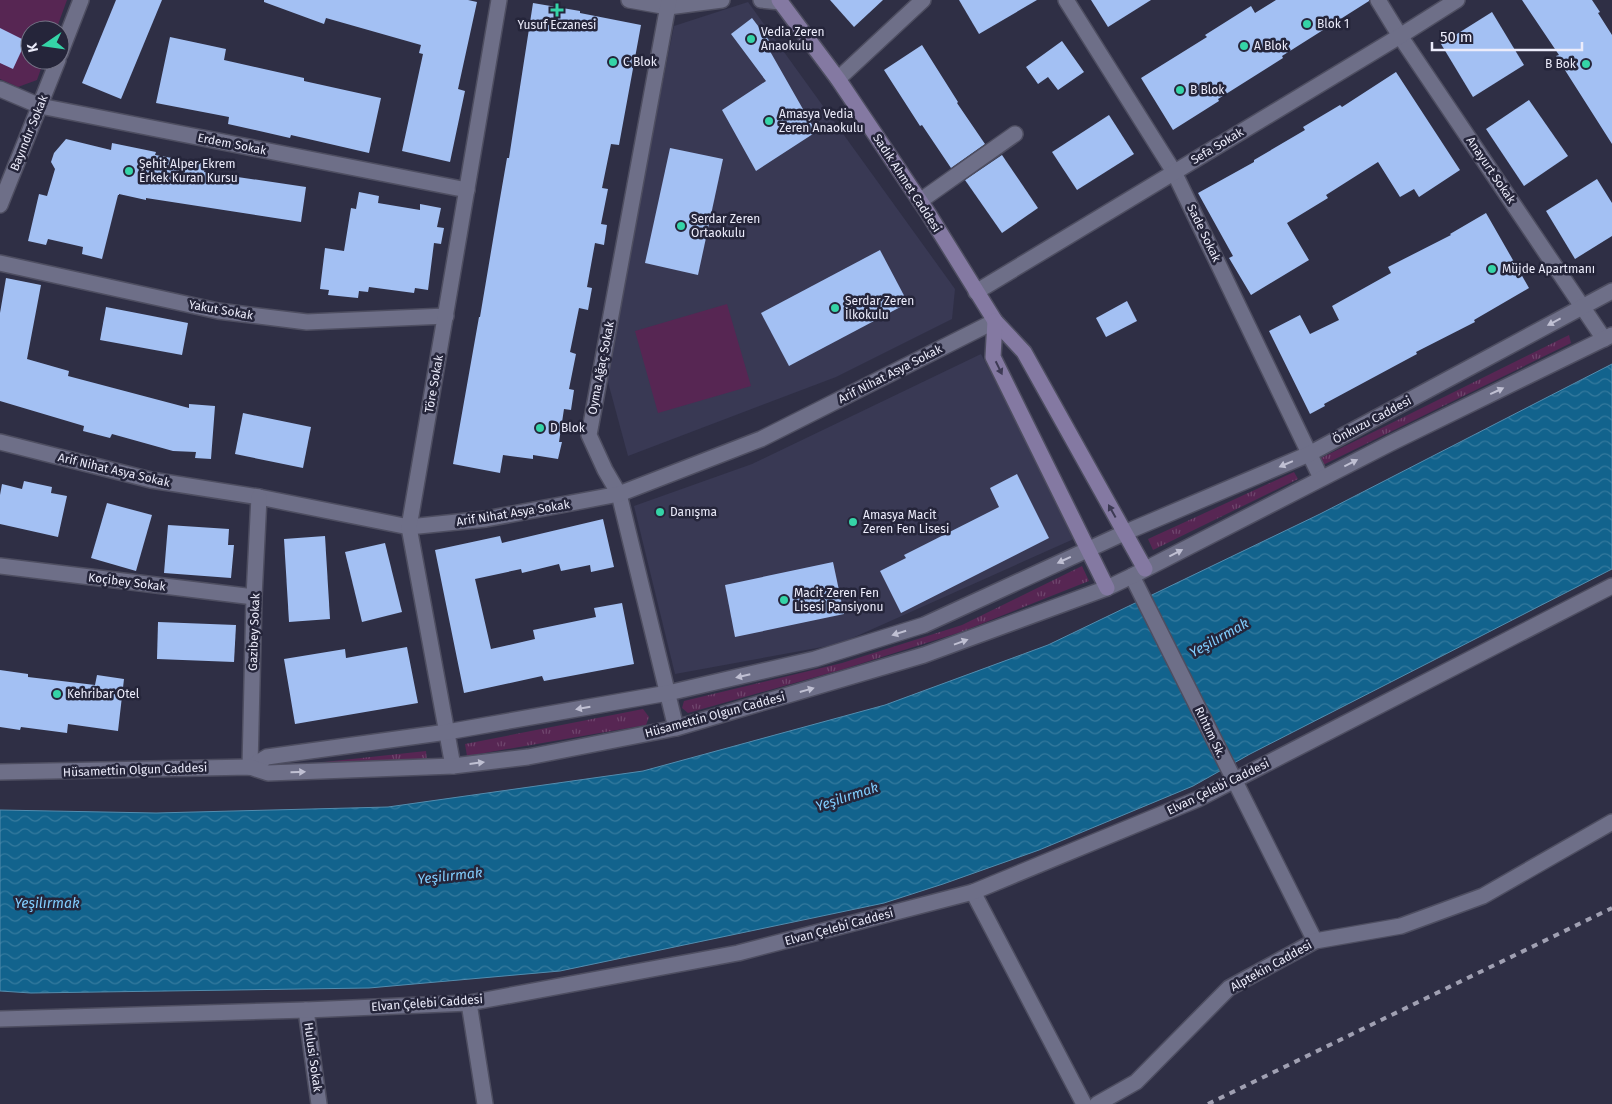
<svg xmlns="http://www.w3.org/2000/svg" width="1612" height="1104" viewBox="0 0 1612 1104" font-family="'Fira Sans',sans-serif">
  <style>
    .built { fill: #393954 }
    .grass { fill: url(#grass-tufts) }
    .green { fill: #572653 }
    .water { fill: url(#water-waves); stroke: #538cae }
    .building { fill: #a3c0f3 }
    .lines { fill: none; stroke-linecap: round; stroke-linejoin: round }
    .pedestrian-casing { stroke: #4e4e61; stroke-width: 18 }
    .minor-casing { stroke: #4e4e61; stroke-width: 18 }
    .tertiary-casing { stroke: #4e4e61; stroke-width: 18 }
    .secondary-casing { stroke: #4e4e61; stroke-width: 18 }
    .pedestrian { stroke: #6e6f88; stroke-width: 15 }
    .minor { stroke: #6e6f88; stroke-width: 15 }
    .tertiary { stroke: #6e6f88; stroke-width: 15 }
    .secondary { stroke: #8479a2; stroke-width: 15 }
    .rail { stroke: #a0a0b2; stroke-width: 4; stroke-dasharray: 6 6; stroke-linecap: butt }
    .oneway { fill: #c0c0d3 }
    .oneway2 { fill: #3d3a54 }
    .poi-dot { fill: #35d4a7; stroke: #25253a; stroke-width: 2 }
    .labels { text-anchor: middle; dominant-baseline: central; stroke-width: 5; stroke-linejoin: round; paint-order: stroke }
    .poi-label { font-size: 12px; fill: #ececfb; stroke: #25253a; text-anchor: start }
    .street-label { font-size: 12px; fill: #ececfb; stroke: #25253a }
    .water-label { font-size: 14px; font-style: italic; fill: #81cdfe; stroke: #25253a }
  </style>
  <defs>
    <pattern id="grass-tufts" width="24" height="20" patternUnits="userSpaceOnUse" patternTransform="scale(1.25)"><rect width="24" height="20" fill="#572653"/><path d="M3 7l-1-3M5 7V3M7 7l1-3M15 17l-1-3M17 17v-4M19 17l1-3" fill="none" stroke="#6f466d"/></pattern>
    <pattern id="water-waves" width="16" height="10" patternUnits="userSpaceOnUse" patternTransform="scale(1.25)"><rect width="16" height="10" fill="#12638d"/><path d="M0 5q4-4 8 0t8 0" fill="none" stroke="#357a9e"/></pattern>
  </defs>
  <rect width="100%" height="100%" fill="#2f2f45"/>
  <g class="built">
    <path d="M748,2L955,289L952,319L836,377L628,456L605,371L674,26Z"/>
    <path d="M981,354L1076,538L839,644L675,674L634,506L752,464Z"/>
  </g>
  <g class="grass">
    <path d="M1569,335L1571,343L1323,465L1319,459Z"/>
    <path d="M1294,472L1298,479L1153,550L1148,539Z"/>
    <path d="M1082,566L1089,581L961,632L844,669L688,713L682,708L684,701L842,663L962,625Z"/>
    <path d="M643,709L649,717L646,725L467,756L465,744Z"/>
    <path d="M426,751L427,761L278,767Z"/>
  </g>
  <g class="green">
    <path d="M0,0H67L56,30H30V60H44L37,80L18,87L0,79Z"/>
    <path d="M727,304L751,386L658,413L635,331Z"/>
  </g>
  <path class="water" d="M1612,364V569L1250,754L1193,786L1039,850L943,884L884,903L560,971L369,988L31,993L0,991V810L156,813L388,807L643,771L885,705L1048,645L1320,514Z"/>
  <g class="building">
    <path d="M116,0H162L121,99L82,83Z"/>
    <path d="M264,0H468L477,2L458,89L465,91L450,162L402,151L423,54L419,53L421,45L326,18L324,24L264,2Z"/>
    <path d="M830,0H883L854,27Z"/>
    <path d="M959,0H1037L979,34Z"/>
    <path d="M1091,0H1151L1108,27Z"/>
    <path d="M1276,0H1369V1L1282,56L1283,58L1218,99L1219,101L1173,130L1141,78L1207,37L1205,35L1251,6L1255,13Z"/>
    <path d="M1522,0H1592L1600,12L1598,13L1612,35V144L1556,56L1559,55Z"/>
    <path d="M533,3L580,11V13L641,25L619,145L611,144L602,188L608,189L601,224L607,225L604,245L595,243L587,287L592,288L588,310L579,308L570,352L576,354L569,389L574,390L571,410L564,409L559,442H562L558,459L533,455V459L503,455L500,473L453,464L479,317H480L498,210L507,158H509Z"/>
    <path d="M1492,12L1524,65L1473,97L1441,44Z"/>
    <path d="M752,18L771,43L767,46L816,132L756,171L722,110L766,81L731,34Z"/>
    <path d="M0,28L26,41L13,69L0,63Z"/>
    <path d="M170,37L226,49L224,60L304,78V81L381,98L369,153L291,135L290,138L228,124L229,117L156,103Z"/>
    <path d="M1062,41L1084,72L1058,90L1048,77L1038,84L1026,67Z"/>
    <path d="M922,45L958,102L957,103L985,144L951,168L922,125L920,126L884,70Z"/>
    <path d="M1396,72L1460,170L1419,197L1414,189L1400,197L1378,162L1326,195L1328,198L1287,223L1309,260L1251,295L1229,258L1233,256L1198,193L1254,162V160L1305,130L1303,127L1340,105L1342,107Z"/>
    <path d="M1529,100L1568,156L1524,186L1486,129Z"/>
    <path d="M1109,115L1134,154L1077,190L1052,152Z"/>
    <path d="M66,139L111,150L112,143L156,152L155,155L206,164L204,172L306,187L301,222L146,198V200L119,194V195H118L102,259L82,254L83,247L48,239L46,245L28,241L39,194L47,196L55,169L51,162L54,153Z"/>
    <path d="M670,148L723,159L698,275L645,263Z"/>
    <path d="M1002,155L1038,208L1002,233L965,180Z"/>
    <path d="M1597,179L1612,203V236L1575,259L1546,211Z"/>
    <path d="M359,192L379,196L378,203L420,210V204L441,208L437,227L444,228L441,244L434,243L428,290L415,288L414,293L369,287L368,292L359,291L358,298L328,295L329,290L320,289L325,248L344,251L351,208L356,209Z"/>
    <path d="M1486,213L1529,288L1474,320L1475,322L1416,352L1417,354L1324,404L1325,406L1310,414L1269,331L1300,315L1310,334L1339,320L1332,306L1391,273L1388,267L1451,235L1450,234Z"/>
    <path d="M880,250L908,303L789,366L761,313Z"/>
    <path d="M6,278L41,285L27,359L69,371L68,376L189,408V404L215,406L211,459L195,458L196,452L173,451L112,434L110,438L83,431L84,426L0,401V313Z"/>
    <path d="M1127,301L1137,321L1106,337L1096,318Z"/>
    <path d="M106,307L188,323L182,355L100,340Z"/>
    <path d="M243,413L311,427L303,468L235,454Z"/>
    <path d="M1017,474L1049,538L901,613L880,571L906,558L904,555L999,507L990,488Z"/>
    <path d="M24,481L52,487L51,493L67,496L58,537L0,524V495L2,484L22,489Z"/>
    <path d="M107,503L152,515L136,571L91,558Z"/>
    <path d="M603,519L614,567L591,572L590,565L561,571L559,564L522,573L521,569L475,579L491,649L535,639L533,630L596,617L594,608L622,603L634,664L544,681L542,676L464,693L435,550L500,536L502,543Z"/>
    <path d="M168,525L229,529L228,545H234L231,578L164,573Z"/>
    <path d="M325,536L330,619L289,622L284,539Z"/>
    <path d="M385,543L402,612L362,622L345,552Z"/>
    <path d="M833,562L844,614L735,637L725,585Z"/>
    <path d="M158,622L236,625L234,662L157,659Z"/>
    <path d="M407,647L418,703L295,724L284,659L345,649L346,658Z"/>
    <path d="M0,670L28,674V677L95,685L97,675L124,679L118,731L68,724L67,733L21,727L20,730L0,727Z"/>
  </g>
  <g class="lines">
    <g class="pedestrian-casing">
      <path id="pedestrian" d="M920,201L1015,134"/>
    </g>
    <g class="minor-casing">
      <g id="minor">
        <path d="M629,0L668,7L722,0"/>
        <path d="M669,0L589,435L605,470L619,494L676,728"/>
        <path d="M761,0L780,2"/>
        <path d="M1066,0L1174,172L1321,478"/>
        <path d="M1378,0L1400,36L1604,339"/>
        <path d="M60,54L81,0"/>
        <path d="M838,79L923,0"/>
        <path d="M0,89L40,106L467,190"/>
        <path d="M0,205L58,60"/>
        <path d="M0,263L218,311L307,322L446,316"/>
        <path d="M976,292L1400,36L1457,0"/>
        <path d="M0,442L151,480L259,497L409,527L486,519L619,494L761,439L995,321"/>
        <path d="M0,566L254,597"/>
        <path d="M453,766L409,527L447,306L499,0"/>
        <path d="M250,767L254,597L259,497"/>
        <path d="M973,892L1084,1104"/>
        <path d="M469,1003L485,1104"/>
        <path d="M306,1010L319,1104"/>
      </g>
    </g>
    <g class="tertiary-casing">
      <g id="tertiary">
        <path d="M1132,576L1315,941"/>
        <path d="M250,767L267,757L447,732L668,693L815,659L924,625L1124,533L1309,454L1612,291"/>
        <path d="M0,772L250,767L268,773L453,766L528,757L676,728L924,655L1107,588L1132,576L1391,443L1612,335"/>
        <path d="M0,1019L306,1010L469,1003L738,953L973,892L1198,799L1612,586"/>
        <path d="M1097,1104L1136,1082L1229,988L1315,941L1401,926L1483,896L1612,822"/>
      </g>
    </g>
    <g class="secondary-casing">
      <g id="secondary">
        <path d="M779,0L838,79L928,213L995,321L1024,352L1145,569"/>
        <path d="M995,321L993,357L1107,588"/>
      </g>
    </g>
    <use href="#pedestrian" class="pedestrian"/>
    <use href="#minor" class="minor"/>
    <use href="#tertiary" class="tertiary"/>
    <use href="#secondary" class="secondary"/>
    <path class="rail" d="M1208,1104L1612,908"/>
  </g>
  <defs><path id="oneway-solid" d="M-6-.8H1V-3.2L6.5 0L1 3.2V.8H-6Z" transform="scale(1.25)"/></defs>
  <g class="oneway">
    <use href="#oneway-solid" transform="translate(1554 322) rotate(152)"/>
    <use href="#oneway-solid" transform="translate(1497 391) rotate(-25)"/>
    <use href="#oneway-solid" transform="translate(1351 463) rotate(-27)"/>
    <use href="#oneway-solid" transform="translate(1286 464) rotate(157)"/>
    <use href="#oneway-solid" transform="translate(1176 553) rotate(-27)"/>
    <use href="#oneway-solid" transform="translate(1064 560) rotate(155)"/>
    <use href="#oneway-solid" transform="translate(899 633) rotate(162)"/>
    <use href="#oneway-solid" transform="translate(961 642) rotate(-20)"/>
    <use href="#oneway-solid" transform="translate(743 676) rotate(167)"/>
    <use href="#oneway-solid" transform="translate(807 690) rotate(-16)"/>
    <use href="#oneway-solid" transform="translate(583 708) rotate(170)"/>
    <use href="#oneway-solid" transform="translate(477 763) rotate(-7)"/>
    <use href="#oneway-solid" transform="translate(298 772) rotate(-1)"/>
  </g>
  <g class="oneway2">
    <use href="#oneway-solid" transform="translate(999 368) rotate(64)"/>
    <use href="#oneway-solid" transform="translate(1112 511) rotate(-119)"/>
  </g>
  <g class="poi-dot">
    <path d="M554.5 2.5h5v5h5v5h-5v5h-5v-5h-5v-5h5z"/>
    <circle cx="1307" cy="24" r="5"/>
    <circle cx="751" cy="39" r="5"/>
    <circle cx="1244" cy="46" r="5"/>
    <circle cx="613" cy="62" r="5"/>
    <circle cx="1586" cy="64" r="5"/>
    <circle cx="1180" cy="90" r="5"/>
    <circle cx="769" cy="121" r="5"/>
    <circle cx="129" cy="171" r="5"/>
    <circle cx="681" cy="226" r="5"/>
    <circle cx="1492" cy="269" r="5"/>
    <circle cx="835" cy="308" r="5"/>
    <circle cx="540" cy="428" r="5"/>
    <circle cx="660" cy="512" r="5"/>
    <circle cx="853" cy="522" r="5"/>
    <circle cx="784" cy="600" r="5"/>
    <circle cx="57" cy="694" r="5"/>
  </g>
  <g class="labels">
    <g class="poi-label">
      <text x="1317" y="24">Blok 1</text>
      <text x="557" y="25" text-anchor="middle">Yusuf Eczanesi</text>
      <text x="761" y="32">Vedia Zeren<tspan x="761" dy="14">Anaokulu</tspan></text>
      <text x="1254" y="46">A Blok</text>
      <text x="623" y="62">C Blok</text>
      <text x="1576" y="64" text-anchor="end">B Bok</text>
      <text x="1190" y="90">B Blok</text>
      <text x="779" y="114">Amasya Vedia<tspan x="779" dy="14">Zeren Anaokulu</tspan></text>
      <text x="139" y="164">Şehit Alper Ekrem<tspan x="139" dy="14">Erkek Kuran Kursu</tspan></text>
      <text x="691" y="219">Serdar Zeren<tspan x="691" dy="14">Ortaokulu</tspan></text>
      <text x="1502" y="269">Müjde Apartmanı</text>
      <text x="845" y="301">Serdar Zeren<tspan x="845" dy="14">İlkokulu</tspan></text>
      <text x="550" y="428">D Blok</text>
      <text x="670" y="512">Danışma</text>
      <text x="863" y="515">Amasya Macit<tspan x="863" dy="14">Zeren Fen Lisesi</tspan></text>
      <text x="794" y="593">Macit Zeren Fen<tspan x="794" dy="14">Lisesi Pansiyonu</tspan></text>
      <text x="67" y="694">Kehribar Otel</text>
    </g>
    <g class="street-label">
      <text transform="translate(29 133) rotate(-68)">Bayındır Sokak</text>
      <text transform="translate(232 144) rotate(11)">Erdem Sokak</text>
      <text transform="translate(1217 146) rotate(-31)">Sefa Sokak</text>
      <text transform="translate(1491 170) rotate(56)">Anayurt Sokak</text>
      <text transform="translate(907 183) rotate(57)">Sadık Ahmet Caddesi</text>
      <text transform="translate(1204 233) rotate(64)">Sade Sokak</text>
      <text transform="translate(221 310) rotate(10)">Yakut Sokak</text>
      <text transform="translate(601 368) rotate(-79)">Oyma Ağaç Sokak</text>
      <text transform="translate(890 374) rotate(-27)">Arif Nihat Asya Sokak</text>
      <text transform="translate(434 384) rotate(-80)">Töre Sokak</text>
      <text transform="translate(1372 420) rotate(-28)">Önkuzu Caddesi</text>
      <text transform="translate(114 470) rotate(13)">Arif Nihat Asya Sokak</text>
      <text transform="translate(513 513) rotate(-9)">Arif Nihat Asya Sokak</text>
      <text transform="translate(127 582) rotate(7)">Koçibey Sokak</text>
      <text transform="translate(254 632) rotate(-88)">Gazibey Sokak</text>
      <text transform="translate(715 715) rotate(-15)">Hüsamettin Olgun Caddesi</text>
      <text transform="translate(1210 732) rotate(64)">Rıhtım Sk.</text>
      <text transform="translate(135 770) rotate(-2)">Hüsamettin Olgun Caddesi</text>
      <text transform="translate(1218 787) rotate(-26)">Elvan Çelebi Caddesi</text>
      <text transform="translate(839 927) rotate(-15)">Elvan Çelebi Caddesi</text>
      <text transform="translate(1271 966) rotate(-29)">Alptekin Caddesi</text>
      <text transform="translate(427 1003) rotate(-4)">Elvan Çelebi Caddesi</text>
      <text transform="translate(313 1057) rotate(82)">Hulusi Sokak</text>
    </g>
    <g class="water-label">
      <text transform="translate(1219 638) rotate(-29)">Yeşilırmak</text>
      <text transform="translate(847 797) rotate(-18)">Yeşilırmak</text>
      <text transform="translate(450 876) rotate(-6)">Yeşilırmak</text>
      <text x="47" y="903">Yeşilırmak</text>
    </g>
  </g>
  <g transform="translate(45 45) rotate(257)"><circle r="24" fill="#25253a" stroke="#757587"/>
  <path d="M0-4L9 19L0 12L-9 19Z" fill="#35d4a7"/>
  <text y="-8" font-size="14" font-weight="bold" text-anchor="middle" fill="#ececfb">K</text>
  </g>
  <path d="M1432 42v8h150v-8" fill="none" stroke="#ececfb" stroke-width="2.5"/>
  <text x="1440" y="42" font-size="15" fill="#ececfb" stroke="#25253a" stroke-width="4" paint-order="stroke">50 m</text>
</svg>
